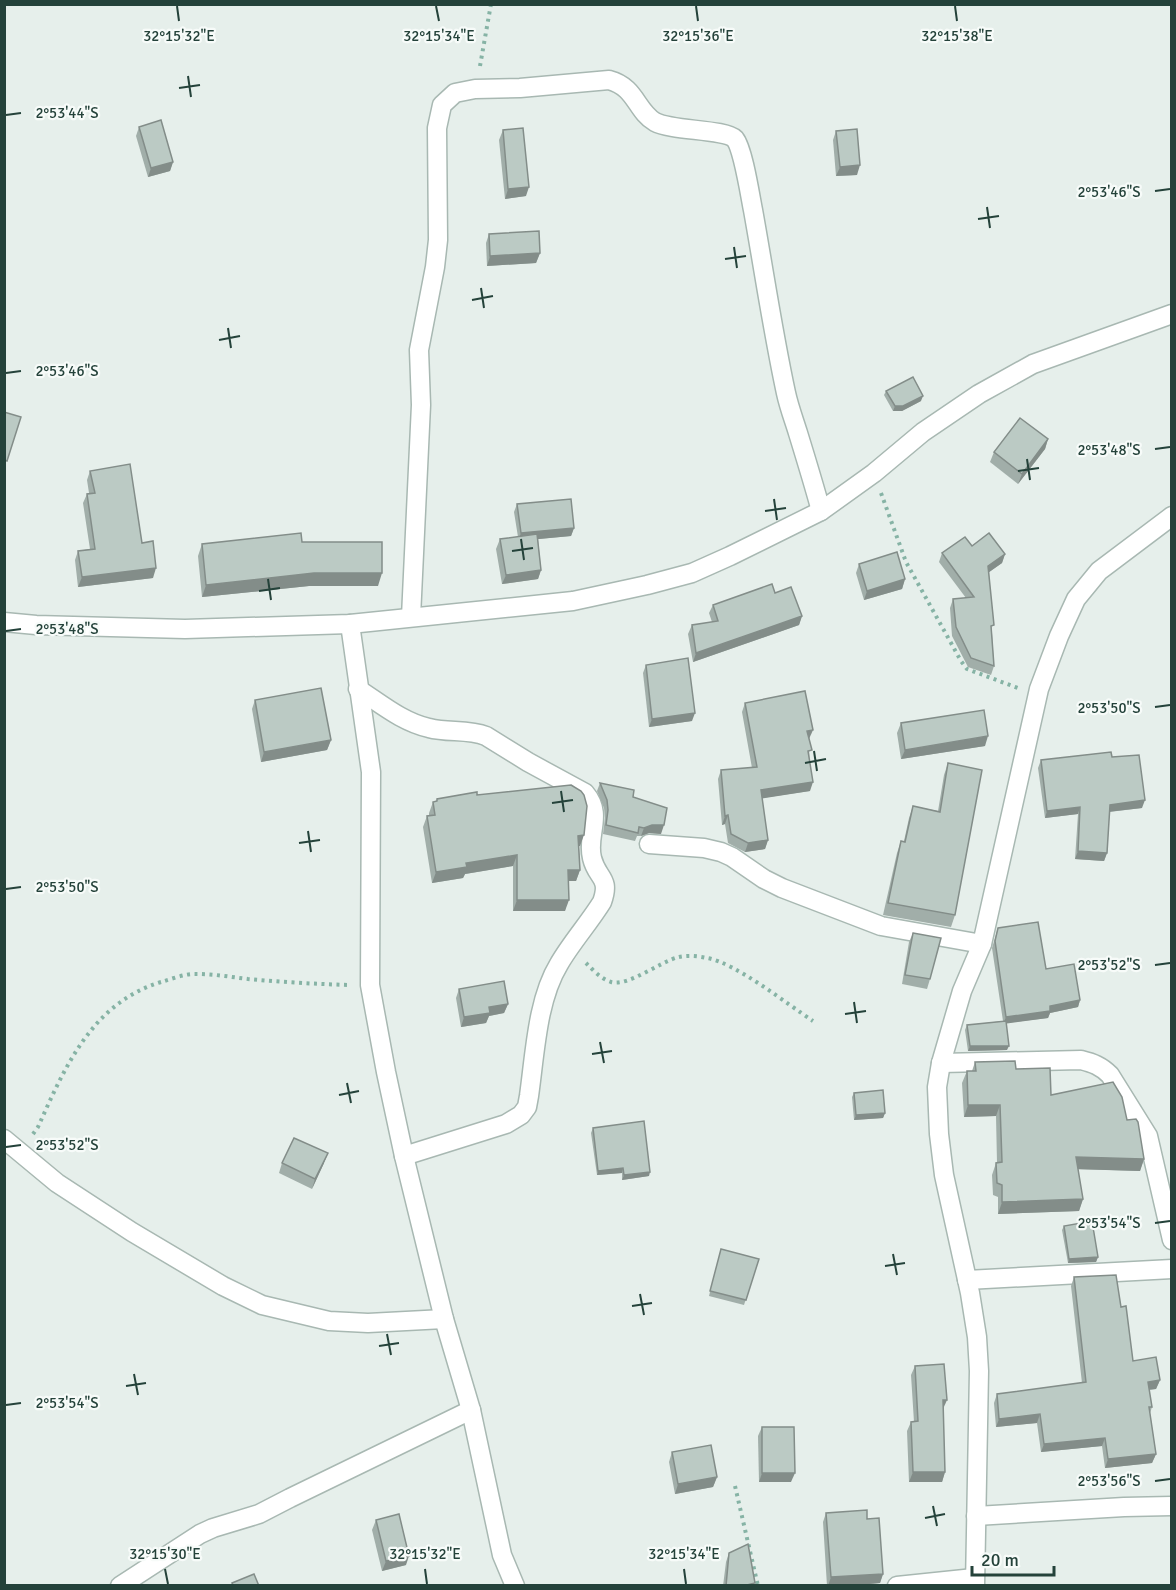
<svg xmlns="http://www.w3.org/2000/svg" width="1176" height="1590" viewBox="0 0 1176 1590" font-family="Signika,sans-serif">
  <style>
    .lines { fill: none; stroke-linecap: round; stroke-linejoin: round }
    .minor-casing { stroke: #a8b8b2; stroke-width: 21 }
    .path { stroke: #86b3a5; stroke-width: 4; stroke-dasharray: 3 4.5; stroke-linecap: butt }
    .minor { stroke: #fff; stroke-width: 18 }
    .wall { fill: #a1aea9 }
    .shaded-wall { fill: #838d89 }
    .building { fill: #bbcac4; stroke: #838d89; stroke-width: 1.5 }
    .ticks { fill: none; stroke: #24423a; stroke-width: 2 }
    .ticks-label { font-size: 15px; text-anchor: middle; fill: #24423a; stroke: #f7fbf9; stroke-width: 4.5; stroke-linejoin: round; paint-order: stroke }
  </style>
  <rect width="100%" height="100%" fill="#e6efeb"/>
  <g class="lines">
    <g class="minor-casing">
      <g id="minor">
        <path d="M411,617L421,405L419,350L435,267L438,240L437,128L442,105L455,93L475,89L520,88L609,80C636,87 636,111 655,122C672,131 725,129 735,139C743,149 750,195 753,210C764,271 773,333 786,393C789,407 794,420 798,433C806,459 814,485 821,511"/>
        <path d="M4,622L36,625L185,629L350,624L573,601L647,585L692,573L730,556L821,511L874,473L923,432L979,394L1033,364L1172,314"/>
        <path d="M350,624L371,772L370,985L386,1072L404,1156L444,1319L471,1410L502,1555L515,1586"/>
        <path d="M358,689C380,703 402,722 429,728C448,733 468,729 486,736L528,762L585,793C604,815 586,835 592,858C597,879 611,877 602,902C589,923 571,943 559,964C537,1000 535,1054 529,1096L527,1107L521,1115L506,1124L404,1156"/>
        <path d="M649,844L704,848L721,852L732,857L764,879L782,888L881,926L982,944"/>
        <path d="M941,1063L1081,1060C1093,1063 1101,1066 1110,1075L1148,1136L1172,1240"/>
        <path d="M4,1139L57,1183L132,1232L223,1286L262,1305L329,1321L368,1323L444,1319"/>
        <path d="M967,1280L1172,1269"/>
        <path d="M976,1516L1124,1507L1172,1506"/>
        <path d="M120,1586L200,1534L213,1528L259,1514L290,1498L471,1410"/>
        <path d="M897,1586L974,1578"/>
        <path d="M975,1586L979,1371L977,1337L970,1293L944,1175L939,1134L937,1087L941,1063L962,991L982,944L1039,689L1059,636L1076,599L1099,571L1172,516"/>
      </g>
    </g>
    <g class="path">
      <path d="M480,66L491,4"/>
      <path d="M881,493L906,562L961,661L967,669L1018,688"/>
      <path d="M586,963C593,970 601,979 611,982C628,987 661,961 679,957C688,955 698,956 707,958C736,963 787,1004 813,1021"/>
      <path d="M33,1134L38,1127C65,1067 92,1003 161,982C172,979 186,973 197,974C214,974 231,977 248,979C281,982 315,984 349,985"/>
      <path d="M735,1486L758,1586"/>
    </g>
    <use href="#minor" class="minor"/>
  </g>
  <g class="wall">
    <path d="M139,127L173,162L170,171L148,177L136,136Z"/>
    <path d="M503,130L526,196L505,199L499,140Z"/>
    <path d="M836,131L857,175L836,176L833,140Z"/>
    <path d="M489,234L540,253L536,263L487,266L486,243Z"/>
    <path d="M886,391L921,401L902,411H893L884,395Z"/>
    <path d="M1048,439L1045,449L1018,484L990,462L994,452Z"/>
    <path d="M90,471L142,543L153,578L78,587L75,560L78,551L90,549L83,503L87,494L89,493L87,480Z"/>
    <path d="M517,504L574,528L571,536L538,539L541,570L538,579L502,584L496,549L500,539L518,537L514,512Z"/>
    <path d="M302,542L378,586H309L202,597L198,556L202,544Z"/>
    <path d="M972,546L1005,554L1002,563L989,572L992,633L994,666L991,675L968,667L952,636L950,608L953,599L966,598L939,562L942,553Z"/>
    <path d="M859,564L905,579L902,589L864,600L856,573Z"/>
    <path d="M775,593L802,616L799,625L693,662L688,634L692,625L712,622L709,613L713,605Z"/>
    <path d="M646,665L692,721L649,727L643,673Z"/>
    <path d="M255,700L331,740L327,750L261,762L252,709Z"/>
    <path d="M745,703L809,739L810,791L762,798L768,840L765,849L745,852L728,843L725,824L722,825L718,779L721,770L752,768L742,712Z"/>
    <path d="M901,723L985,746L901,759L897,733Z"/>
    <path d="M1112,757L1142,808L1109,812L1107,853L1104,861L1075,859L1078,814L1045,818L1038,768L1041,760Z"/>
    <path d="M948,763L955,915L951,927L883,915L897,853L901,841H904L909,818L913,806L938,811L944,775Z"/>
    <path d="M600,783L633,797L661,834L649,833L641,836H637L635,841L603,834L605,818L604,808L597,791Z"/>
    <path d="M477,795L580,846H579L580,870L576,881H568L565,911H513V866L465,874L463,878L432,883L423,827L427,816H429V813L433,802H436L437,799Z"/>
    <path d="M998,928L1046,969L1080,1000L1078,1007L1050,1013L1048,1018L1006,1023L1007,1050L968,1051L965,1030L967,1025L1003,1021L992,948Z"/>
    <path d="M913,933L930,979L927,989L902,984L909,942Z"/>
    <path d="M459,989L508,1004L504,1013L489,1016L486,1023L461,1027L456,998Z"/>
    <path d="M975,1062L1016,1069L1051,1095L1127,1120L1144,1159L1140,1171L1078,1169L1083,1199L1079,1211L998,1214V1197L993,1195L992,1175L996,1163H997L996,1116L964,1117L962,1083L967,1071H972Z"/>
    <path d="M854,1093L885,1113L883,1118L854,1120L852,1097Z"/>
    <path d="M593,1128L649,1176L622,1180V1173L597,1175L591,1133Z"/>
    <path d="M282,1163H324L312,1189L279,1173Z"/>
    <path d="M1064,1226L1098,1257L1096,1262L1068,1263L1062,1230Z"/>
    <path d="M721,1249L759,1259L744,1305L709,1296Z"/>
    <path d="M1074,1277L1121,1307L1133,1361L1160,1380L1156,1389L1149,1390L1152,1407L1150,1413L1156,1454L1152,1463L1105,1468L1102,1446L1041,1452L1037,1423L996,1427L994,1403L997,1394L1082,1383L1071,1286Z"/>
    <path d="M915,1366L943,1409L945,1472L942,1482H909L907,1431L911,1422H914L911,1375Z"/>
    <path d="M762,1427L791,1482H759L758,1436Z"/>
    <path d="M672,1452L717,1477L713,1487L675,1494L669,1462Z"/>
    <path d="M826,1513L867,1519L883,1574L880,1583L848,1586H827L823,1522Z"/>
    <path d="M376,1520L406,1565L382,1571L372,1530Z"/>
    <path d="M729,1553L754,1586H723L726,1562Z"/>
  </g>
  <g class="shaded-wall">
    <path d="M173,162L170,171L148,177L151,168Z"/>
    <path d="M860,165L857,175L836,176L840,167Z"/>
    <path d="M529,187L526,196L505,199L508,189Z"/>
    <path d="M540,253L536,263L487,266L490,256Z"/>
    <path d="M923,396L921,401L902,411H893L895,406Z"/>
    <path d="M1048,439L1045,449L1018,484L1022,474Z"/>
    <path d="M574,528L571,536L518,541L521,533Z"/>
    <path d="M1005,554L1002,563L985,575L988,566Z"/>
    <path d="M156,568L153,578L78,587L82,577Z"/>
    <path d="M541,570L538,579L502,584L506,575Z"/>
    <path d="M314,573H382L378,586H309L202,597L206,585Z"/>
    <path d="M905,579L902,589L864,600L867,591Z"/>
    <path d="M802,616L799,625L693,662L696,653Z"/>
    <path d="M695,713L692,721L649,727L652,719Z"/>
    <path d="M813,730L809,739L807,731Z"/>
    <path d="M988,736L985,746L901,759L905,750Z"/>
    <path d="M331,740L327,750L261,762L264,752Z"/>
    <path d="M813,782L810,791L758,799L761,790Z"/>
    <path d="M1145,800L1142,808L1107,812L1110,805Z"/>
    <path d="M1080,807L1078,814L1045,818L1047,811Z"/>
    <path d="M728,815L725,824L722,825L725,816Z"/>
    <path d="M652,825H664L661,834L649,833L641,836L644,828Z"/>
    <path d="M584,835L580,846L574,847L578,836Z"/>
    <path d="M768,840L765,849L745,852L748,843Z"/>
    <path d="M1078,851L1107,853L1104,861L1075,859Z"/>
    <path d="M517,855L513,866L465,874L463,878L432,883L436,872L466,863Z"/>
    <path d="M568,870H580L576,881H564Z"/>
    <path d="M517,900H569L565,911H513Z"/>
    <path d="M1080,1000L1078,1007L1050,1013L1048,1018L1003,1024L1006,1017L1050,1006Z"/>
    <path d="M508,1004L504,1013L489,1016L486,1023L461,1027L464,1017L489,1007Z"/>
    <path d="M970,1046H1009L1007,1050L968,1051Z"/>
    <path d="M968,1105H1000L996,1116L964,1117Z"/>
    <path d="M885,1113L883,1118L854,1120L856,1115Z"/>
    <path d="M328,1153L324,1163L312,1189L315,1179Z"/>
    <path d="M1076,1157L1144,1159L1140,1171L1071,1169Z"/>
    <path d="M623,1168L622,1173L597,1175L598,1171Z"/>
    <path d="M650,1172L649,1176L622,1180L624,1175Z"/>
    <path d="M1083,1199L1079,1211L998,1214L1002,1202Z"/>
    <path d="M1098,1257L1096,1262L1068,1263L1069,1259Z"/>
    <path d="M1160,1380L1156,1389L1145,1390L1148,1382Z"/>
    <path d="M943,1400H947L943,1409Z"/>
    <path d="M1040,1414L1037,1423L996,1427L999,1419Z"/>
    <path d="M1105,1438L1102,1446L1041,1452L1044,1444Z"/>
    <path d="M1156,1454L1152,1463L1105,1468L1108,1459Z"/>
    <path d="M913,1472H945L942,1482H909Z"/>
    <path d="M762,1473H795L791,1482H759Z"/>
    <path d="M717,1477L713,1487L675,1494L678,1484Z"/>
    <path d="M409,1556L406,1565L382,1571L386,1561Z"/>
    <path d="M883,1574L880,1583L848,1586H828L831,1577Z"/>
  </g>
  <g class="building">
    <path d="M161,120L173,162L151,168L139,127Z"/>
    <path d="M523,128L529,187L508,189L503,130Z"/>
    <path d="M857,129L860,165L840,167L836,131Z"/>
    <path d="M539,231L540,253L490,256L489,234Z"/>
    <path d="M913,377L923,396L903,406H895L886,391Z"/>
    <path d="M4,412L21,417L7,461L4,460Z"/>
    <path d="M1020,418L1048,439L1022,474L994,452Z"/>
    <path d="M130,464L142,543L153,541L156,568L82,577L78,551L95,549L87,494L95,493L90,471Z"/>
    <path d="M571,499L574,528L521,533L517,504Z"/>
    <path d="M301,533L302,542H382V573H314L206,585L202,544Z"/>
    <path d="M989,533L1005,554L988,566L994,625L991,626L994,666L971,658L956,627L953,599L974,597L942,553L965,537L972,546Z"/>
    <path d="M537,534L541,570L506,575L500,539Z"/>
    <path d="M897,552L905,579L867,591L859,564Z"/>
    <path d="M772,584L775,593L791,587L802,616L696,653L692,625L718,621L713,605Z"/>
    <path d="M688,658L695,713L652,719L646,665Z"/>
    <path d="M321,688L331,740L264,752L255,700Z"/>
    <path d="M805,691L813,730L807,731L812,750L808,751L813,782L761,790L768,840L748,843L731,834L728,815L725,816L721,770L757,767L745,703Z"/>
    <path d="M984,710L988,736L905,750L901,723Z"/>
    <path d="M1111,752L1112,757L1139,755L1145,800L1110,805L1107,853L1078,851L1080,807L1047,811L1041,760Z"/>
    <path d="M948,763L982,770L955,915L888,903L901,841L905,842L913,806L940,812Z"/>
    <path d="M600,783L634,790L633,797L667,808L664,825H652L644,828L639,827L638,833L606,825L608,810L607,800Z"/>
    <path d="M571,785L581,791L584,795L587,806L584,835L578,836L580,870H568L569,900H517V855L466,863L467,867L436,872L427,816L435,815L433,802L437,801V799L477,792V795Z"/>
    <path d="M1038,922L1046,969L1074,964L1080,1000L1050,1006V1011L1006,1017L995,941L998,928Z"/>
    <path d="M913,933L941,938L930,979L905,975Z"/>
    <path d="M504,981L508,1004L489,1007L490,1013L464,1017L459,989Z"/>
    <path d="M1006,1021L1009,1046H970L967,1025Z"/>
    <path d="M1015,1061L1016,1069L1050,1068L1051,1095L1113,1082L1122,1097L1127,1120L1136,1119L1138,1122L1144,1159L1076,1157L1083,1199L1002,1202V1185L997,1183L996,1163L1002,1162L1000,1105H968L967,1071H976L975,1062Z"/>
    <path d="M883,1090L885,1113L856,1115L854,1093Z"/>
    <path d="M644,1121L650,1172L624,1175L623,1168L598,1171L593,1128Z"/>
    <path d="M294,1138L328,1153L315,1179L282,1163Z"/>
    <path d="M1092,1221L1098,1257L1069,1259L1064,1226Z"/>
    <path d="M721,1249L759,1259L746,1300L710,1291Z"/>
    <path d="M1116,1275L1121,1307L1126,1306L1133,1361L1156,1357L1160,1380L1148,1382L1152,1407H1149L1156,1454L1108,1459L1105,1438L1044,1444L1040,1414L999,1419L997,1394L1086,1382L1074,1277Z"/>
    <path d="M944,1364L947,1400H943L945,1472H913L911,1422L918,1421L915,1366Z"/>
    <path d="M762,1427H794L795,1473H762Z"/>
    <path d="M711,1445L717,1477L678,1484L672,1452Z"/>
    <path d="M867,1510V1519L879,1518L883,1574L831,1577L826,1513Z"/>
    <path d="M399,1514L409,1556L386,1561L376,1520Z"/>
    <path d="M748,1544L755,1583L743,1586H726L729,1553Z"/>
    <path d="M254,1574L259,1586H233L232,1583Z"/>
  </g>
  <path class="ticks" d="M177,6L179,21M436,6L439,21M696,6L698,21M955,6L957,21M188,76L191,97M179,88L200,85M6,115L21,113M1155,191L1170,189M987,207L990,228M978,219L999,216M734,247L737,268M725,259L746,256M481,288L484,308M472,300L493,296M228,328L231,348M219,340L240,336M6,373L21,371M1155,449L1170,447M1027,459L1030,480M1018,471L1039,468M774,499L777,520M765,511L786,508M521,539L524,560M512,551L533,548M268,579L271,600M259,591L280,588M6,631L21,629M1155,707L1170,705M814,751L817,771M805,763L826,759M561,791L564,812M552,803L573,800M308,831L311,852M299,843L320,840M6,889L21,887M1155,965L1170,963M854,1002L857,1023M845,1014L866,1011M600,1042L604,1063M592,1054L612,1051M347,1083L351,1103M339,1095L359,1091M6,1147L21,1145M1155,1223L1170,1221M893,1254L897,1275M885,1266L905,1263M640,1294L644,1315M632,1306L652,1303M387,1334L391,1355M379,1346L399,1343M134,1374L138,1395M126,1386L146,1383M6,1405L21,1403M1155,1481L1170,1479M933,1506L937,1526M925,1518L945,1514M165,1569L168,1584M425,1569L427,1584M684,1569L686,1584"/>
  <g class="ticks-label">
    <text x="179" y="41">32°15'32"E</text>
    <text x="439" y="41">32°15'34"E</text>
    <text x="698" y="41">32°15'36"E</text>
    <text x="957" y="41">32°15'38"E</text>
    <text x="67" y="118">2°53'44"S</text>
    <text x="1109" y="197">2°53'46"S</text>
    <text x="67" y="376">2°53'46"S</text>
    <text x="1109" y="455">2°53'48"S</text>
    <text x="67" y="634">2°53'48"S</text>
    <text x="1109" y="713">2°53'50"S</text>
    <text x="67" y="892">2°53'50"S</text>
    <text x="1109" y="970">2°53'52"S</text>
    <text x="67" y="1150">2°53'52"S</text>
    <text x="1109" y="1228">2°53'54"S</text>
    <text x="67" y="1408">2°53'54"S</text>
    <text x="1109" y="1486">2°53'56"S</text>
    <text x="165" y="1559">32°15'30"E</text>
    <text x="425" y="1559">32°15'32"E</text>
    <text x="684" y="1559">32°15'34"E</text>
  </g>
  <rect width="1176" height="1590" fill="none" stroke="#24423a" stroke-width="12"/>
  <path d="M972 1566v9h82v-9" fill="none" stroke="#24423a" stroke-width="3"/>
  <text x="981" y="1566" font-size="18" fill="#24423a" stroke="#f7fbf9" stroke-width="4.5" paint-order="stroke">20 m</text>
</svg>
